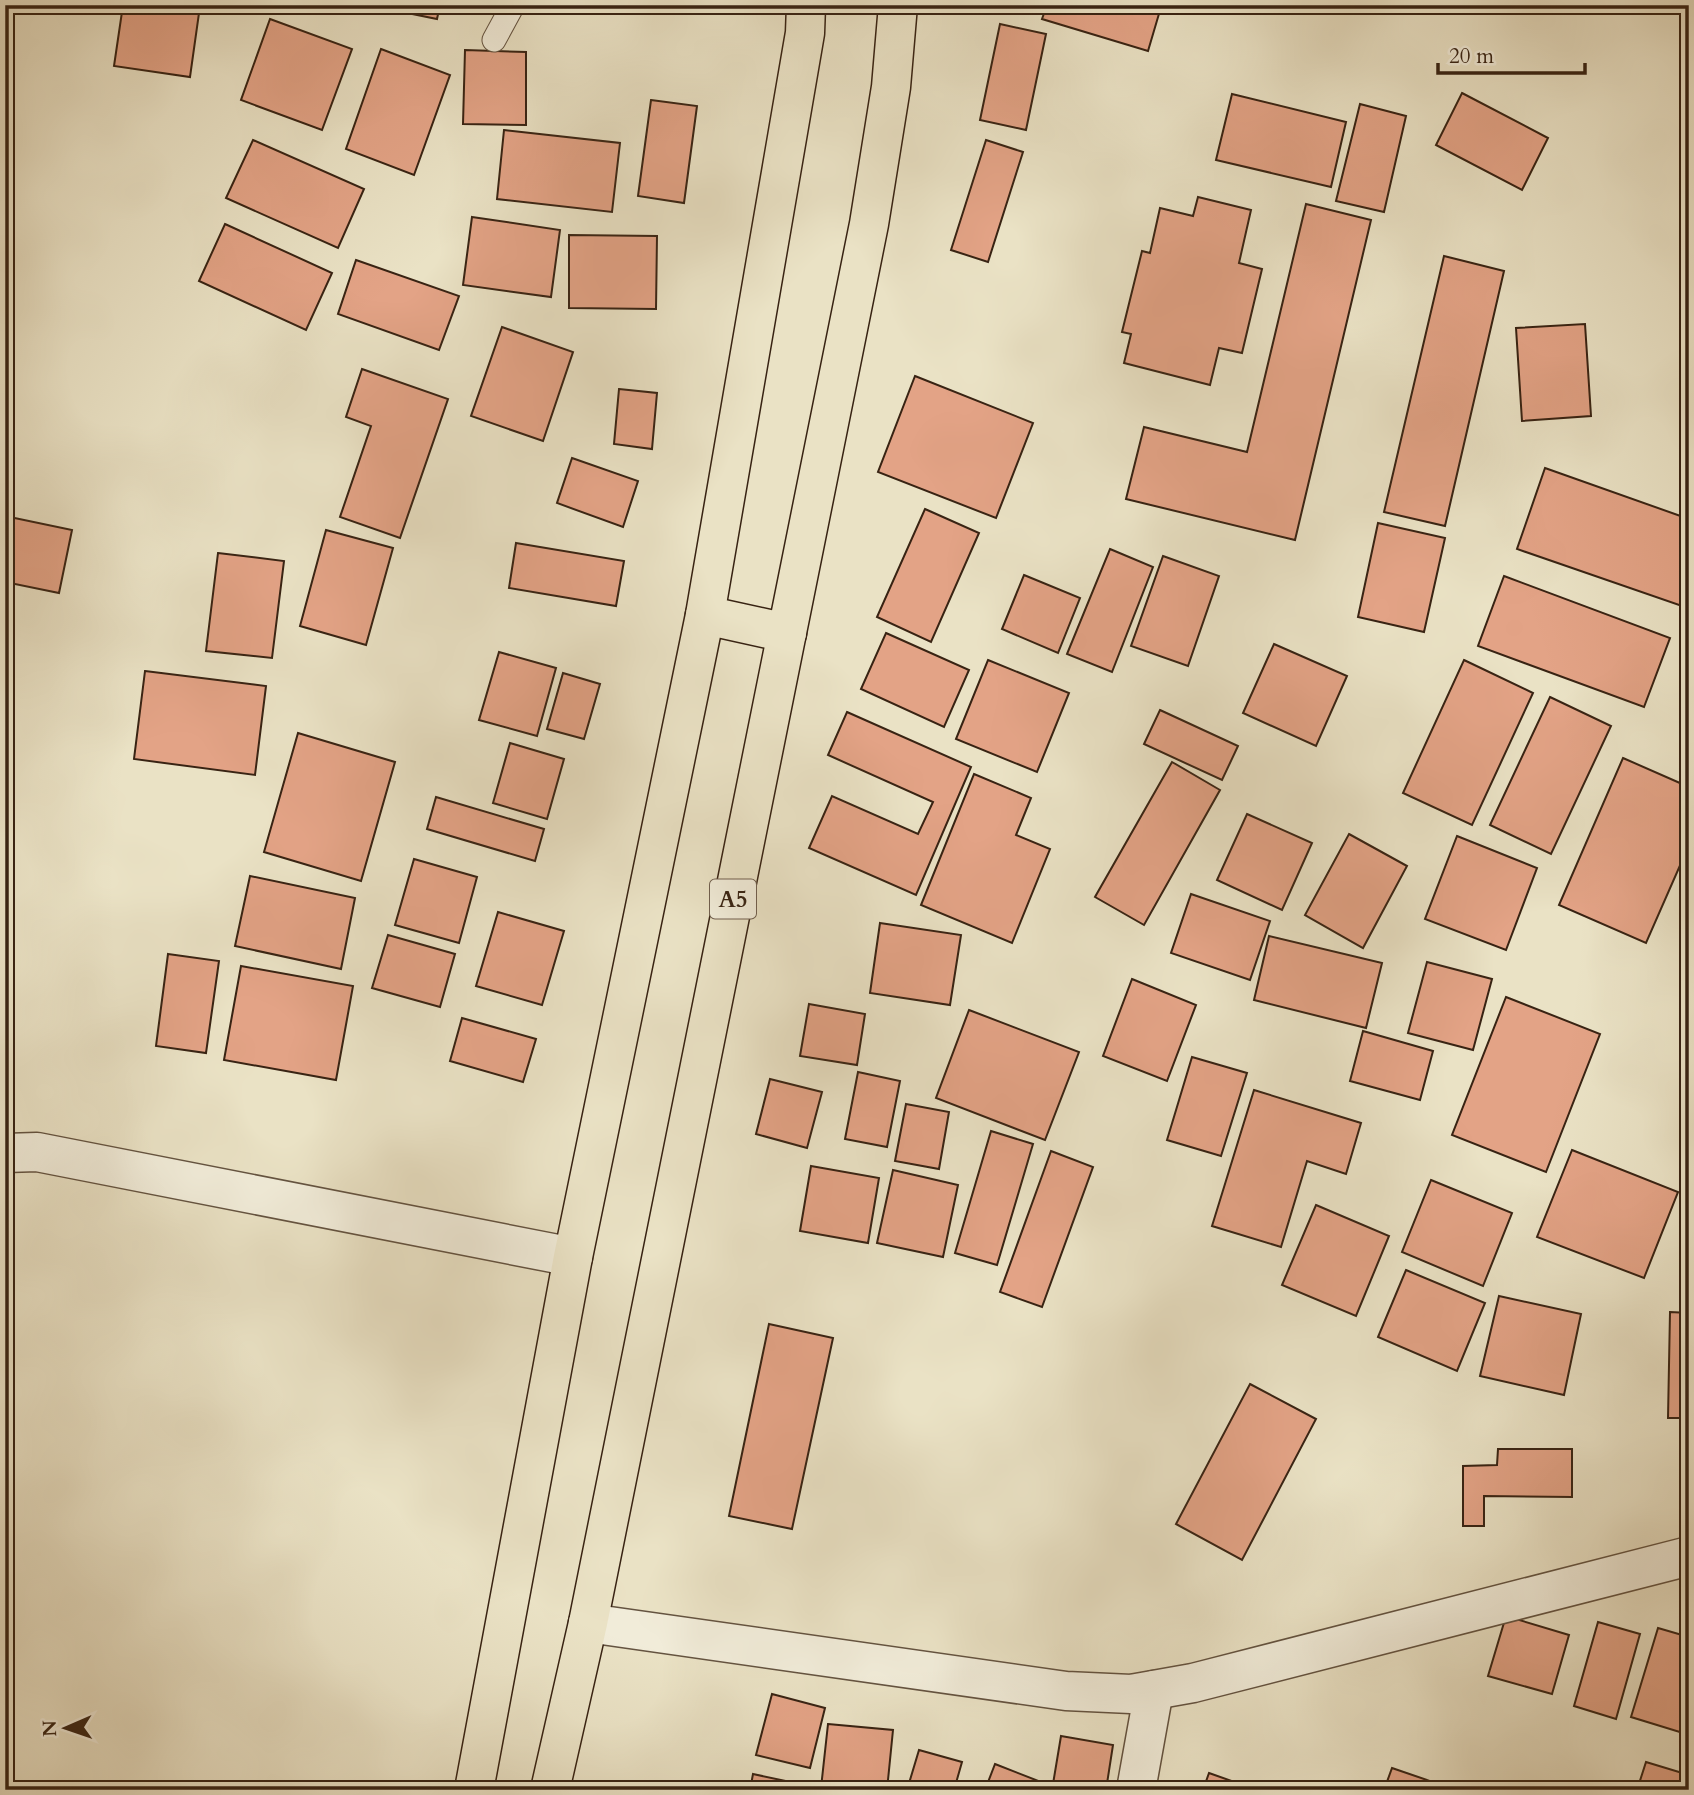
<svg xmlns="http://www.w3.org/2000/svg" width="1694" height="1795" viewBox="0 0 1694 1795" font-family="Cardo,serif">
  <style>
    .building { fill: #e3a386; stroke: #382313; stroke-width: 2 }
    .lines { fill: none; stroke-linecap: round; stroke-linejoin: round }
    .lane-casing { stroke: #645340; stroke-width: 25 }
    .street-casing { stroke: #645340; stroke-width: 41 }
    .highway-casing { stroke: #382313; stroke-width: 41 }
    .lane { stroke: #f1ecd9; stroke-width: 23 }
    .street { stroke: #f1ecd9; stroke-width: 38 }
    .highway { stroke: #eae2c5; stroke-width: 38 }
    .labels { text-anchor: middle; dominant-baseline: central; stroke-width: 6; stroke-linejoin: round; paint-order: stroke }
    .shield { fill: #f1ecd9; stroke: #705f4e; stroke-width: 2 }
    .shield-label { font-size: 23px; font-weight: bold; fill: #382313 }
  </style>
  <rect width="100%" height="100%" fill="#eae2c5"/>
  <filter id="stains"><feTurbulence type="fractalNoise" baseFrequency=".00286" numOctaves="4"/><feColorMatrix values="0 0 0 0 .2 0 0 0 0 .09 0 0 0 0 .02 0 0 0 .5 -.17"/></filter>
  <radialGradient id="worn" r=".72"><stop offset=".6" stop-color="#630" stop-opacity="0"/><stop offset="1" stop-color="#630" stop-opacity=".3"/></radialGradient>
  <g class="building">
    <path d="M123,5L200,6L190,77L114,66Z"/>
    <path d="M368,5H440L437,19Z"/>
    <path d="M1047,5H1154L1161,7L1148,51L1042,19Z"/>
    <path d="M270,19L352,49L322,130L241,100Z"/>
    <path d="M1000,24L1046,34L1026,130L980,120Z"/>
    <path d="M381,49L450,75L414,175L346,149Z"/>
    <path d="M465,50L526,52V125L463,124Z"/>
    <path d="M1462,93L1548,138L1522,190L1436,145Z"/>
    <path d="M1232,94L1346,122L1331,187L1216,160Z"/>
    <path d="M651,100L697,106L684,203L638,196Z"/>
    <path d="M1360,104L1406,116L1384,212L1336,201Z"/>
    <path d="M504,130L620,143L612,212L497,199Z"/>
    <path d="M253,140L364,189L338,248L226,198Z"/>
    <path d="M986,140L1023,152L988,262L951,250Z"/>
    <path d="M1198,197L1251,210L1239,263L1262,269L1242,353L1219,348L1210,385L1124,363L1131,334L1122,332L1142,251L1150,253L1160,208L1193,216Z"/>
    <path d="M1306,204L1371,220L1295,540L1126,499L1144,427L1247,452Z"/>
    <path d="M472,217L560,230L551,297L463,285Z"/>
    <path d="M225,224L332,273L306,330L199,281Z"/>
    <path d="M569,235L657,236L656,309L569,308Z"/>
    <path d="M1444,256L1504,271L1445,526L1384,512Z"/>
    <path d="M356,260L459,296L439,350L338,314Z"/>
    <path d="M1585,324L1591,416L1522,421L1516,328Z"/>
    <path d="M502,327L573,352L543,441L471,416Z"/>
    <path d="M362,369L448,399L400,538L340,517L371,426L346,417Z"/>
    <path d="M915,376L1033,423L996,518L878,472Z"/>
    <path d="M619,389L657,393L652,449L614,444Z"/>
    <path d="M572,458L638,481L623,527L557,503Z"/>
    <path d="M1545,468L1689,519V585L1682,606L1517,549Z"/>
    <path d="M925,509L979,533L931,642L877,617Z"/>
    <path d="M5,516L72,530L59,593L5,582Z"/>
    <path d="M1378,523L1445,538L1424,632L1358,617Z"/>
    <path d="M326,530L393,548L366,645L300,626Z"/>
    <path d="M516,543L624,561L616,606L509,588Z"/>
    <path d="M1110,549L1153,567L1112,672L1067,654Z"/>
    <path d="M218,553L284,561L272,658L206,651Z"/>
    <path d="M1163,556L1219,576L1188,666L1131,646Z"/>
    <path d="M1024,575L1080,598L1058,653L1002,629Z"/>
    <path d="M1504,576L1670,638L1644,707L1478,646Z"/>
    <path d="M886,633L969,670L944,727L861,689Z"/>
    <path d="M1274,644L1347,676L1316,746L1243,713Z"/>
    <path d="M499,652L556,668L537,736L479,720Z"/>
    <path d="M988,660L1069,693L1037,772L956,739Z"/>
    <path d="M1464,660L1533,693L1472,825L1403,793Z"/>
    <path d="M145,671L266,686L255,775L134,759Z"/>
    <path d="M563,673L600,684L584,739L547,729Z"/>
    <path d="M1550,697L1611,726L1551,854L1490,825Z"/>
    <path d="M1160,710L1238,746L1222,780L1144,744Z"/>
    <path d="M847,712L971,767L916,895L809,848L832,796L918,834L933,802L828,755Z"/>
    <path d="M298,733L395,762L361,881L264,852Z"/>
    <path d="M510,743L564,759L547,819L493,803Z"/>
    <path d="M1623,758L1689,787V845L1646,943L1559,905Z"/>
    <path d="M1172,762L1220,790L1144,925L1095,897Z"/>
    <path d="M974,774L1031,798L1016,835L1050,849L1012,943L921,905Z"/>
    <path d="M436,797L544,829L535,861L427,829Z"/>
    <path d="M1247,814L1312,843L1282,910L1217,880Z"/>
    <path d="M1349,834L1407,866L1363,948L1305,915Z"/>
    <path d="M1457,836L1537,868L1506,950L1425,919Z"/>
    <path d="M414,859L477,877L459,943L395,925Z"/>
    <path d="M250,876L355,898L341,969L235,946Z"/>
    <path d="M1191,894L1270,921L1250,980L1171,953Z"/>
    <path d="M498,912L564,931L542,1005L476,986Z"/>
    <path d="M880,923L961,935L950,1005L870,993Z"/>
    <path d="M388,935L455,954L440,1007L372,988Z"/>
    <path d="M1269,936L1382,963L1366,1028L1254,1000Z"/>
    <path d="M168,954L219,961L206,1053L156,1046Z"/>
    <path d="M1427,962L1492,979L1473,1050L1408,1033Z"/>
    <path d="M241,966L353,986L336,1080L224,1060Z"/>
    <path d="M1132,979L1196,1005L1167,1081L1103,1056Z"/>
    <path d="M1506,997L1600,1034L1546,1172L1452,1135Z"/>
    <path d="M809,1004L865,1014L857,1065L800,1056Z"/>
    <path d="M969,1010L1079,1052L1045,1140L936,1098Z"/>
    <path d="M462,1018L536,1039L523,1082L450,1061Z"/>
    <path d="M1363,1031L1433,1051L1420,1100L1350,1081Z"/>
    <path d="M1192,1057L1247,1073L1221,1156L1167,1140Z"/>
    <path d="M858,1072L900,1081L887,1147L845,1139Z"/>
    <path d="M770,1079L822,1092L807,1148L756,1134Z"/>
    <path d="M1254,1090L1361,1123L1346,1174L1307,1161L1281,1247L1212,1226Z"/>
    <path d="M906,1104L949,1112L939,1169L895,1161Z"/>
    <path d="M991,1131L1033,1144L997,1265L955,1253Z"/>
    <path d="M1572,1150L1678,1192L1644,1278L1537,1237Z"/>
    <path d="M1051,1151L1093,1167L1042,1307L1000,1292Z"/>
    <path d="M811,1166L879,1178L868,1243L800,1231Z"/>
    <path d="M893,1170L958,1185L943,1257L877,1243Z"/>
    <path d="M1431,1180L1512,1213L1483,1286L1402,1252Z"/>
    <path d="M1316,1205L1389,1236L1356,1316L1282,1285Z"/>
    <path d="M1406,1270L1485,1303L1457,1371L1378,1337Z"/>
    <path d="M1499,1296L1581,1314L1564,1395L1480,1376Z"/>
    <path d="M1670,1312L1689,1313V1418H1668Z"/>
    <path d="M769,1324L833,1338L792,1529L729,1516Z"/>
    <path d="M1250,1384L1316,1419L1242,1560L1176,1524Z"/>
    <path d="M1498,1449H1572V1497L1484,1496V1526H1463V1466L1497,1465Z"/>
    <path d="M1506,1616L1569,1635L1552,1694L1488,1676Z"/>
    <path d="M1598,1622L1640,1634L1616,1719L1574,1706Z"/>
    <path d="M1658,1628L1689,1637V1713L1683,1733L1631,1717Z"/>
    <path d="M772,1694L825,1708L810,1768L756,1755Z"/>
    <path d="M828,1724L893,1730L887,1790H836L821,1788Z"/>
    <path d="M1061,1736L1113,1745L1106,1790H1052Z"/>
    <path d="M919,1750L962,1762L954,1790H907Z"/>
    <path d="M1646,1762L1689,1775V1790H1637Z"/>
    <path d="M995,1764L1041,1782L1038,1790H985Z"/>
    <path d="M1392,1768L1430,1781L1427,1790H1384Z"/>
    <path d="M1209,1773L1257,1790H1203Z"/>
    <path d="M753,1774L809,1786L808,1790H750Z"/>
  </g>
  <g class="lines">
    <g class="lane-casing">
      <path id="lane" d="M494,40L513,5"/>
    </g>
    <g class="street-casing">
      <g id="street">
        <path d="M5,1153L37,1152L573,1257"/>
        <path d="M588,1623L1066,1691L1131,1694L1193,1683L1689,1556"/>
        <path d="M1136,1790L1154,1690"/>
      </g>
    </g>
    <g class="highway-casing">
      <g id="highway">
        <path d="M705,615L787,633"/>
        <path d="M474,1790L573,1257L705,615L805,33L806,5"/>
        <path d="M550,1790L588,1623L869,224L891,87L898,5"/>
      </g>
    </g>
    <use href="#lane" class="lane"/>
    <use href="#street" class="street"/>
    <use href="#highway" class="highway"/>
  </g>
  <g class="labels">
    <rect class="shield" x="710" y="879.5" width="46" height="39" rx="5"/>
    <g class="shield-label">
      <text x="733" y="899">A5</text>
    </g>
  </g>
  <rect width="1694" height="1795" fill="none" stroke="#eae2c5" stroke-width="28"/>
  <rect x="7" y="7" width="1680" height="1781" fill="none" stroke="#382313" stroke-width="3.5"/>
  <rect x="14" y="14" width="1666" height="1767" fill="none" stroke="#382313" stroke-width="2"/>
  <g transform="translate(66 1728) rotate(268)" stroke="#f1ecd9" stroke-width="5" paint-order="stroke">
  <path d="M0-5L12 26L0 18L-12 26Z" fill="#382313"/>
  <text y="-10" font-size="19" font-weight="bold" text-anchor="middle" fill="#382313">N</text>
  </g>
  <path d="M1438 63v10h147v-10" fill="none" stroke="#382313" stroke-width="3.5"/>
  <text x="1449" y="63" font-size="21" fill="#382313" stroke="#f1ecd9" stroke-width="5" paint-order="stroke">20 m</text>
  <rect width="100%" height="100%" filter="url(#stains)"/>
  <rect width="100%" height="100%" fill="url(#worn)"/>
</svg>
